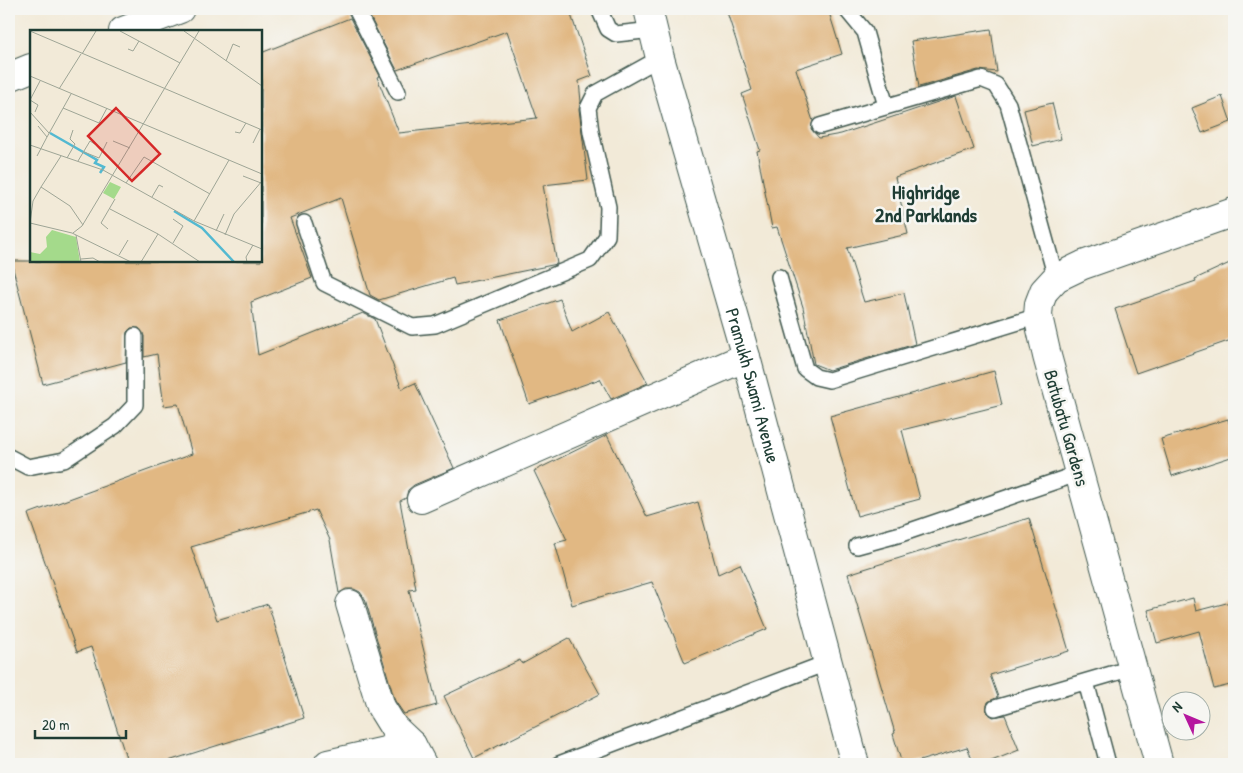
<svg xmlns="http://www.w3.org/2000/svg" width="1243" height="773" viewBox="0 0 1243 773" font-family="'Patrick Hand',sans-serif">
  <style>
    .building { fill: #e1b883 }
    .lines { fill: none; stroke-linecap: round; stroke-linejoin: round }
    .service-casing { stroke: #3f574d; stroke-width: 18 }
    .minor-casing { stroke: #3f574d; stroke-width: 30 }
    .service { stroke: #fff; stroke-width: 15 }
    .minor { stroke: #fff; stroke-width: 28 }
    .labels { text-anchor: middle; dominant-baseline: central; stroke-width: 5; stroke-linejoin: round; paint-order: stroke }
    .street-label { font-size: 19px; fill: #1f3d34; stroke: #f6f6f2 }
    .neighbourhood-label { font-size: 20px; font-weight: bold; fill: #1f3d34; stroke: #f6f6f2 }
    .inset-river { fill: none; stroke: #53b9d1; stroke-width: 2.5 }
    .inset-road { fill: none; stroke: #9ea596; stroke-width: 1 }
    .view { fill: #d62828; fill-opacity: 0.15; stroke: #d62828; stroke-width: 2.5 }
    .inset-edge { fill: none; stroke: #1f3d34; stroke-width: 2.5 }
  </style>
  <rect width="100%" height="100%" fill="#f6f6f2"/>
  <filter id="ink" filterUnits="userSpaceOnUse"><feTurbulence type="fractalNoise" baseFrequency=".02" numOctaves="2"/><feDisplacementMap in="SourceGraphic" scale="10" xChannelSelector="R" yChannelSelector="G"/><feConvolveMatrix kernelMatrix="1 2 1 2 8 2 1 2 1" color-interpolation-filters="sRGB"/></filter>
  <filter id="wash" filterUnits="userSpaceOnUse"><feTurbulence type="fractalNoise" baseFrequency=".0096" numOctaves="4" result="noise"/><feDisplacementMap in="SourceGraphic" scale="20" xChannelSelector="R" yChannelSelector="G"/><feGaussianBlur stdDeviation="1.12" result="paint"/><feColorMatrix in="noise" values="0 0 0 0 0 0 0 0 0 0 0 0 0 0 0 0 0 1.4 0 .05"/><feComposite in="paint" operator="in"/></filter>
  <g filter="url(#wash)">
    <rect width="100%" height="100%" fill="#f2ead8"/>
    <g id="blocks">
      <g class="building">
        <path d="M373,9H569L592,76L579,81L581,102L579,109L588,180L543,185L557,264L455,285L453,278L379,300L370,295L341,198L290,218L312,278L251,302L258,355L363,313L375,319L402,389L415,383L454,468L414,485L408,490L406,498L400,501L416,589L409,590L437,705L404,714L395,701L365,599L360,592L354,589H346L339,593L330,540L316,510L191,547L217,620L268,604L304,718L159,764H128L91,647L77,652L28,514L192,454L178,404L164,406L157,354L144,357V336L139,328H131L127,332L126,362L43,384L11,261H261V53L350,18L380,76L377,77L399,133L537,118L507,31L397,70L367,11Z"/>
        <path d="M726,9H828L842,54L796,69L813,121L811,129L819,138L841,134L956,96L974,149L895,177L908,234L847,248L864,302L904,293L915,344L829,370L814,364L803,307L777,227L772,228L757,151L760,150L742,94L752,90Z"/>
        <path d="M991,29L997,72L978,70L919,87L911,41Z"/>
        <path d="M1222,96L1231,122L1202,133L1192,108Z"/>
        <path d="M1052,103L1061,139L1033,146L1024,110Z"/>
        <path d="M1234,261V339L1136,373L1115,309L1196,281L1195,279Z"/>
        <path d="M560,299L572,332L609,312L648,383L611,399L600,379L529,404L500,320Z"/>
        <path d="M994,371L1002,405L902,430L920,499L857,516L830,416Z"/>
        <path d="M1228,419L1234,440V456L1172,476L1161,439Z"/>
        <path d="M607,435L647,517L698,502L718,574L740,564L767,629L685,663L652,582L572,605L555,543L567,540L534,471Z"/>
        <path d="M1029,518L1069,651L990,675L998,697L988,702L986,711L993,717L1005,715L1019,750L984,764H974L967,747L909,764H902L893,734L895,733L848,574Z"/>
        <path d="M1193,598L1196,611L1234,601V684L1214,689L1199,631L1157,643L1148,610Z"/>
        <path d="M569,638L600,694L474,758L444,696L520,660L522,664Z"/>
      </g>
    </g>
  </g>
  <g filter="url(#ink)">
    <use href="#blocks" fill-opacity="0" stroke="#3f574d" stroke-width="1"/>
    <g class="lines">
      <g class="service-casing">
        <g id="service">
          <path d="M356,9L398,92"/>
          <path d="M599,9L608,29L616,34L653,30"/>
          <path d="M846,9L865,32L886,106"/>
          <path d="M820,126L981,79L996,85L1008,104L1056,278"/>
          <path d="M304,223L324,283L412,327L435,325L590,260L607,236L608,207L591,132L588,108L595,94L660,58"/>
          <path d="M779,277L805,369L816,377L829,380L1038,316"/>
          <path d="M9,457L28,467L64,460L115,426L135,405V336"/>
          <path d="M857,546L901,534L1080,473"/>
          <path d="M1086,682L1108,764"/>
          <path d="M995,708L1132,668"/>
          <path d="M559,764L829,662"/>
        </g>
      </g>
      <g class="minor-casing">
        <g id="minor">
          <path id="s1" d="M648,9L660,58L746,357L855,764"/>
          <path d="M123,31L180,9"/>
          <path d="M9,77L31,68"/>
          <path d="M421,499L746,357"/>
          <path d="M350,604L381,707L394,728L412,745L422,764"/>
          <path d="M328,764L412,745"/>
          <path d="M1159,764L1047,356L1038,316L1039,304L1044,291L1056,278L1083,265L1234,212"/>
        </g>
      </g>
      <use href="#service" class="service"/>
      <use href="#minor" class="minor"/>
    </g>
  </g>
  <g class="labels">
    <g class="street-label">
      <text stroke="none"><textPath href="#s1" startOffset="391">Pramukh Swami Avenue</textPath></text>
      <text transform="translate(1067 428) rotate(74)">Batubatu Gardens</text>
    </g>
    <g class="neighbourhood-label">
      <text x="926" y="191">Highridge<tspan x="926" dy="23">2nd Parklands</tspan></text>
    </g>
  </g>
  <g transform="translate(30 30)">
    <rect width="232" height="232" fill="#f2ead8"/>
    <path d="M80,152L91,157L84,169L73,163ZM22,200L46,207L50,232H0V222L10,224L17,217L16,207Z" fill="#a4da8b"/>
    <path class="inset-river" d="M20,103L67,130L65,133L74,137L70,143M144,181L157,189M157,189L172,198L204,232"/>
    <path class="inset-road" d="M0,1L232,100M90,1L150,33M154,1L232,56M98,19L103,21L109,11M52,24L66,1M196,31L203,14L210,17M0,46L232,144M29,59L51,24M33,78L69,93L77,78M0,82L19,103M5,82L8,75L0,70L10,51M205,102L210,103L216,93M17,107L41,64M83,111L100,118M223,113L230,99M0,115L73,140L164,191L232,219M54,122L69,128L77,112M7,126L17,107L8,96M31,126L11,157L40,176L53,195M37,128L45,114L40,109L43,100M48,131L60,111L74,120M213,146L231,153M96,153L114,127L180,164M122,167L129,155L133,157M80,179L128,204L170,232M143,189L153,196L143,213M164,191L199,130M0,193L3,171L11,157M0,193L42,203L101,232M78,199L71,193L85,169M186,201L194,184M43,203L52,196L169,1M46,205L51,232M195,205L204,184L232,151M89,225L98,210M51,229L63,228L70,232M111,232L128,204M217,232L216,227L223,215"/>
    <path class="view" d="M86,78L130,124L102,151L58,106Z"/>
    <rect width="232" height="232" class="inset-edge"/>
  </g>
  <rect width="1243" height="773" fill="none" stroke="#f6f6f2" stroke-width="30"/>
  <g transform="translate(1186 716) rotate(314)"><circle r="24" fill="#f6f6f2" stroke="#a0aca6"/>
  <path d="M0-4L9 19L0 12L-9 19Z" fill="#b5179e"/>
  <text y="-8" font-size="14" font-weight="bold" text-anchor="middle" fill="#1f3d34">N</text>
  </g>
  <path d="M35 730v8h91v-8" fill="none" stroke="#1f3d34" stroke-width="2.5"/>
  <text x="42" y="730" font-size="15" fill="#1f3d34" stroke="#f6f6f2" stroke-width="4" paint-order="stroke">20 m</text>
</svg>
